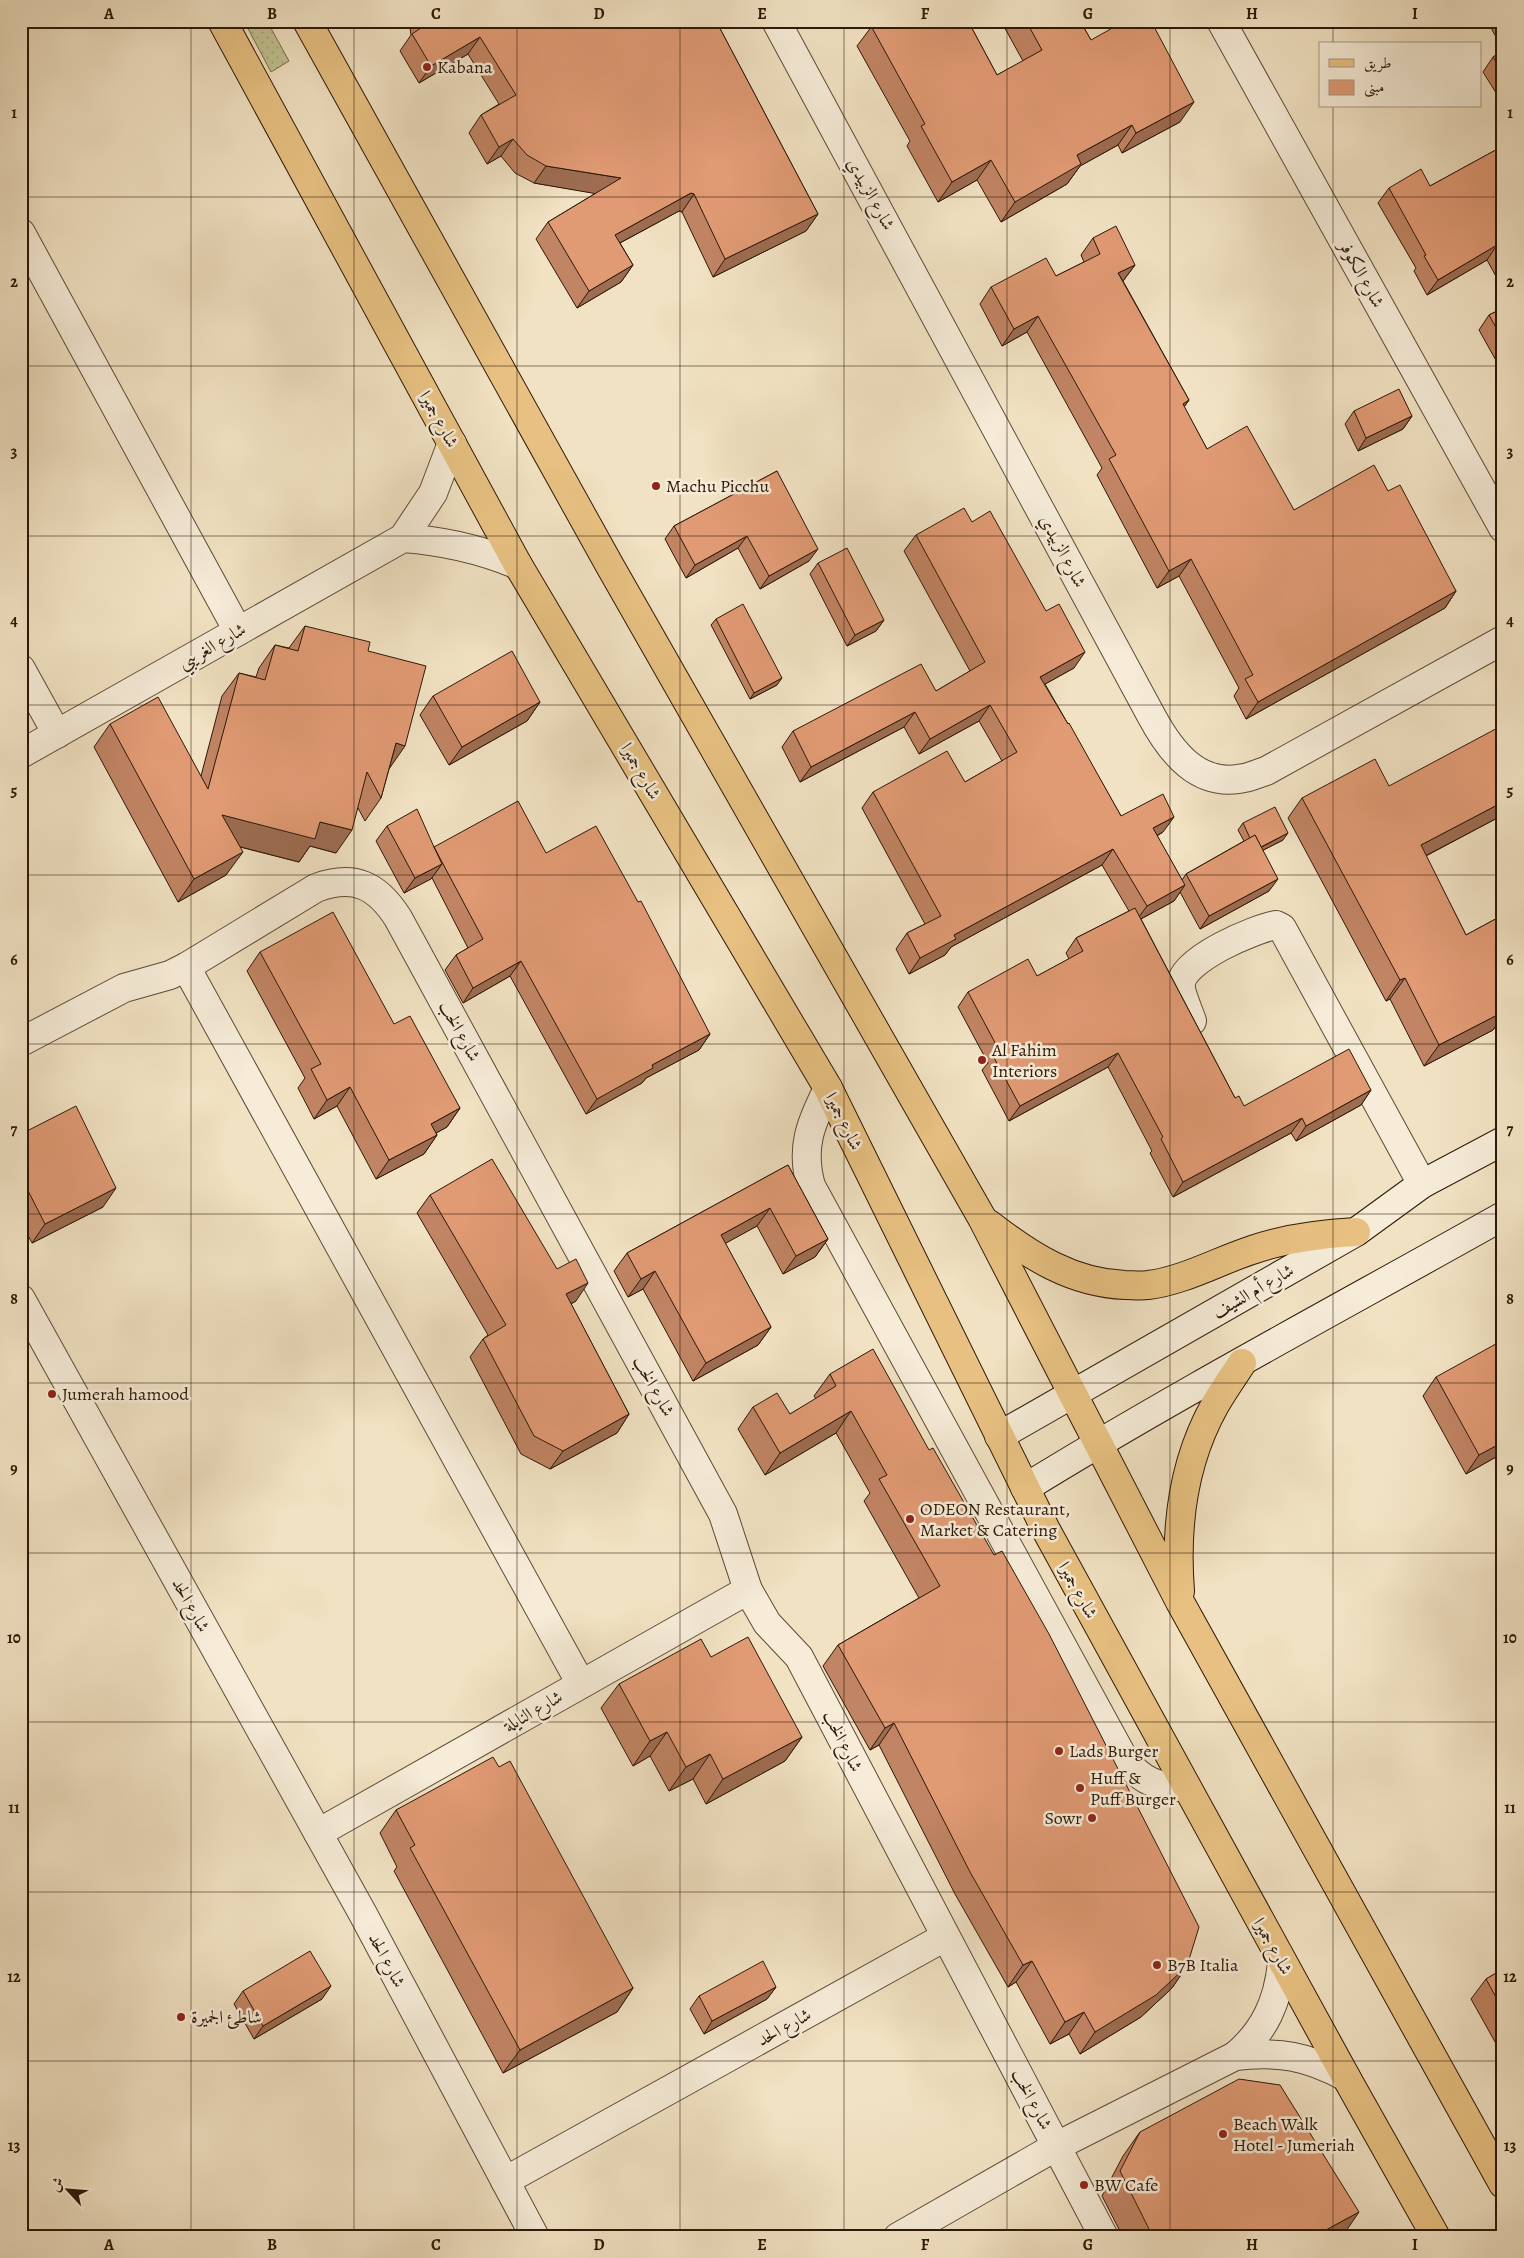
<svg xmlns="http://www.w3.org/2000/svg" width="1524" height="2258" viewBox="0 0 1524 2258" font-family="Alegreya,Amiri,serif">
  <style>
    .grass { fill: url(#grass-dots); stroke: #776c4b }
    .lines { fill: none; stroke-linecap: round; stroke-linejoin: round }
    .minor-casing { stroke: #5e4a36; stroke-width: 30 }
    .secondary-casing { stroke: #2d1807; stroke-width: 30 }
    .primary-casing { stroke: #2d1807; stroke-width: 30 }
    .minor { stroke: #f6ecd8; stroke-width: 28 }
    .secondary { stroke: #f6ecd8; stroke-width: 28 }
    .primary { stroke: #e8c182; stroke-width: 28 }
    .wall { fill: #c18464; stroke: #2d1807 }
    .shaded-wall { fill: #9d6c51; stroke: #2d1807 }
    .building { fill: #e09a74; stroke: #2d1807 }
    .grid { fill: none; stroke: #2d1807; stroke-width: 1; stroke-opacity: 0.55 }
    .poi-dot { fill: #8f2418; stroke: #f6ecd8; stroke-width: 2 }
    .labels { text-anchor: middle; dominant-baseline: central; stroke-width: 5; stroke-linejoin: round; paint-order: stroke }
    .poi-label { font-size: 18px; fill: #2d1807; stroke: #f6ecd8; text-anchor: start }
    .street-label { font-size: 18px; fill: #2d1807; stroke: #f6ecd8 }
    .neatline { fill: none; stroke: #2d1807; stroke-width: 2 }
    .grid-label { font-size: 16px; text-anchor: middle; font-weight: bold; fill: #2d1807 }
  </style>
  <defs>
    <pattern id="grass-dots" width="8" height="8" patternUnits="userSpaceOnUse" patternTransform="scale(1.25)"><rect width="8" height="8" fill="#c1c18f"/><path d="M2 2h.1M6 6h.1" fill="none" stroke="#a6a57a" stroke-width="1.8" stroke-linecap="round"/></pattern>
  </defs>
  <rect width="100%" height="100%" fill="#f1e2c3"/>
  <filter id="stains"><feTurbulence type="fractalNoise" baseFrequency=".004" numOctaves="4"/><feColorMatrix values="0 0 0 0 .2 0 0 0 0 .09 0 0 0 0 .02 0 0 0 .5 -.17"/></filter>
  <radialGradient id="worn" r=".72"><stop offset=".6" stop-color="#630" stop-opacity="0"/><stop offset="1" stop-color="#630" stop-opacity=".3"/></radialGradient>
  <path class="grass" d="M244,21H267L289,61L271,72Z"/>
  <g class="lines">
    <g class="minor-casing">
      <g id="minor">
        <path d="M776,21L1152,717C1171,752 1198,788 1244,778C1251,777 1259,773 1266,771L1503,640"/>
        <path d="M1221,21L1503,528"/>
        <path d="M21,233L238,631"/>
        <path d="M403,538C444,541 480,549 518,565"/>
        <path d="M21,669L57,734"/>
        <path d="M21,754L403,538L433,493L452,443"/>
        <path d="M186,967L581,1684"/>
        <path d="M1192,1021C1189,1012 1180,992 1181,984C1183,959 1254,929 1276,925L1282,928L1422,1184"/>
        <path d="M21,1042L124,988L170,975L186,967L316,888C354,874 377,885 398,918L723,1514L748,1590L767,1623L799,1657L1104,2237"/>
        <path d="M828,1088C811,1124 800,1146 811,1186L1124,1759C1142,1781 1157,1788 1186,1787"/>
        <path d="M21,1299L363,1914L535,2237"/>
        <path d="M318,1833L748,1590"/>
        <path d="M1235,2056C1279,2051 1307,2056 1346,2077"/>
        <path d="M505,2181L945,1937"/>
        <path d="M898,2237L1057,2146L1235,2056C1265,2031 1278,2001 1282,1963"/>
      </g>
    </g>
    <g class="secondary-casing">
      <g id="secondary">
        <path d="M999,1436L1356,1232L1422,1184L1503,1141"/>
        <path d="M1025,1488C1181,1392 1343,1306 1503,1216"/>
      </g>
    </g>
    <g class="primary-casing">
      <g id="primary">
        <path d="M222,21L518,565L828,1088L1045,1528L1346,2077L1436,2237"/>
        <path d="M307,21L610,566L982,1218L1180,1602L1503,2184"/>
        <path d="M989,1224C1030,1256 1072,1283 1125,1285C1132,1285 1141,1286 1148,1285C1183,1281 1218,1261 1252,1250C1286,1238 1320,1234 1356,1232"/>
        <path d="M1180,1591C1175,1527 1183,1462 1215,1405C1223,1391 1233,1377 1242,1363"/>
      </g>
    </g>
    <use href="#minor" class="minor"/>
    <use href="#secondary" class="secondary"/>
    <use href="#primary" class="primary"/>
  </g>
  <g class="wall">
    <path d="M409,21H716L818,214L806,231L713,277L682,212L679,211L620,243L633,265L621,282L577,308L536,239L548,222L596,193L534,183L515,173L501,156L487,164L469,133L481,115L499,104L468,54L419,83L400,51L411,35Z"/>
    <path d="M869,21H968L997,75L1023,61L1002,23L1003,21H1080L1091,40L1180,122L1122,153L1118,145L1080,166L1067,184L1001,222L977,180L938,202L907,146L910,141L857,46L872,26Z"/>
    <path d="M1487,21H1503V49Z"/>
    <path d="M1503,51V104L1483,72L1493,57Z"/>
    <path d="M1503,146V289L1487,260L1427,295L1414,271L1416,268L1378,203L1389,188L1430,186Z"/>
    <path d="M1093,238L1135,265L1123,281L1189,400L1184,407L1207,449L1294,510L1388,491L1456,591L1445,608L1246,719L1234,696L1239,688L1179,576L1157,588L1097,475L1102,468L1027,332L1002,346L980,304L991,287L1056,276L1084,262L1081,255Z"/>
    <path d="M1503,308V373L1479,330L1489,315Z"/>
    <path d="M1354,411L1412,416L1403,429L1358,451L1345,424Z"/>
    <path d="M777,471L809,561L760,589L738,548L686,578L665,539L674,526Z"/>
    <path d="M972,522L1074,668L1045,684L1121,816L1163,832L1157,836L1182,880L1186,874L1244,841L1238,830L1243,823L1283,840L1263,850L1269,891L1200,929L1180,892L1174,901L1141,919L1235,1098L1244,1106L1371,1090L1361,1105L1296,1141L1291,1133L1173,1197L1150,1153L1152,1151L1108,1067L1009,1121L982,1070L988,1063L958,1007L968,992L1037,976L1069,959L1066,953L1076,938L1129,911L1102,865L951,947L945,955L909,974L896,949L907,933L925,924L862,808L873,792L965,782L1002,761L979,721L919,754L904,727L800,782L782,747L793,731L936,691L970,671L904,551L916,535Z"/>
    <path d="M818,563L884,620L876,631L847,646L810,574Z"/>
    <path d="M716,619L777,685L750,699L711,625Z"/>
    <path d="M305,626L368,651L389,769L381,798L365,821L358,808L336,853L310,846L299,862L240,847L226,875L178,902L94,747L110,724L201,776L222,696L239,673L256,677L259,668L275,645L289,648Z"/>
    <path d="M433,696L540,702L527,721L449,765L420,715Z"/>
    <path d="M1389,786L1503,815L1426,856L1466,935L1503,915V1016L1493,1030L1424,1066L1390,999L1386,1001L1288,818L1302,798Z"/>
    <path d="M387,826L434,847L546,853L710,1034L699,1050L646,1078L642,1083L586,1114L510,976L463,1003L445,970L456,955L468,948L432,878L404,893L376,841Z"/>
    <path d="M260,952L394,1024L460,1108L447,1127L436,1133L437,1135L424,1154L376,1179L337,1106L314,1119L298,1088L305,1078L247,971Z"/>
    <path d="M21,1134L103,1207L32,1243L21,1222Z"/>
    <path d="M788,1165L828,1239L815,1257L783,1274L757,1226L725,1243L771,1327L758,1345L693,1381L643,1289L628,1297L614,1271L627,1253Z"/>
    <path d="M430,1195L576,1301L571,1304L629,1414L617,1433L550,1469L521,1454L470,1357L483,1339L488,1335L417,1213Z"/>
    <path d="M830,1374L1187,1966L1172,1988L1141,2017L1080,2054L1069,2034L1050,2044L1016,1982L1008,1987L955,1894L879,1745L870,1750L823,1666L838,1645L919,1598L864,1501L870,1493L836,1433L765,1475L738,1429L753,1407L790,1414L816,1399L814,1396Z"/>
    <path d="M1436,1377L1503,1453L1466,1474L1423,1396Z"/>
    <path d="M711,1657L802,1737L785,1761L706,1804L693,1779L669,1791L650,1756L633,1766L601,1708L619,1684Z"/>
    <path d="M499,1767L633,1988L617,2012L503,2073L394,1871L397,1867L380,1833L396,1810Z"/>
    <path d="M1503,1969V2056L1471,1999L1486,1979Z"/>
    <path d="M776,1987L767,1999L704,2034L690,2009L699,1996Z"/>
    <path d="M243,1991L322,1999L254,2039L234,2004Z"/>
    <path d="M1140,2132L1342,2237H1123L1102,2196L1123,2156Z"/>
  </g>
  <g class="shaded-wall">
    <path d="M480,37L468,54L419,83L431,66Z"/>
    <path d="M1194,102L1180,122L1122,153L1136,133Z"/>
    <path d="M1132,125L1118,145L1080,166L1067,184L1001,222L1015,202L1077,155Z"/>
    <path d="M513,139L501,156L487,164L499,147Z"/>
    <path d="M991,160L977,180L938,202L952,182Z"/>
    <path d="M546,166L621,178L609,196L534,183Z"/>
    <path d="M691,193L694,194L682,212L679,211L603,252L615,235Z"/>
    <path d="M818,214L806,231L713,277L725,259Z"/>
    <path d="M1497,245L1487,260L1427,295L1438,280Z"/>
    <path d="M633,265L621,282L577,308L589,291Z"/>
    <path d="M1135,265L1123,281L1118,273Z"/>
    <path d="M1038,316L1027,332L1002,346L1014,329Z"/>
    <path d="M1189,400L1177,417L1183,404Z"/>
    <path d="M1412,416L1403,429L1358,451L1366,438Z"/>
    <path d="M747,536L738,548L686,578L695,565Z"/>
    <path d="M818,549L809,561L760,589L769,576Z"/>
    <path d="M1191,559L1179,576L1157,588L1169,571Z"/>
    <path d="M1456,591L1445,608L1246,719L1258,702Z"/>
    <path d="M884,620L876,631L847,646L855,635Z"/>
    <path d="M1085,652L1074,668L1029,693L1040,677Z"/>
    <path d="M782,678L777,685L750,699L754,693Z"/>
    <path d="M540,702L527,721L449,765L462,747Z"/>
    <path d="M990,705L979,721L919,754L930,739Z"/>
    <path d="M915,712L904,727L800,782L811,767Z"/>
    <path d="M396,743L405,746L389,769Z"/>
    <path d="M1503,802V815L1406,866L1421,845Z"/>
    <path d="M222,815L320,822L352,830L336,853L310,846L299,862L206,838Z"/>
    <path d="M1174,817L1163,832L1142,844L1153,828Z"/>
    <path d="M1288,833L1283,840L1252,856L1256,850Z"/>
    <path d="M1113,849L1102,865L951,947L945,955L909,974L920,958L954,935Z"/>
    <path d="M243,852L226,875L178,902L194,879Z"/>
    <path d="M442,864L431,879L404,893L415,878Z"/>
    <path d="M1278,879L1269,891L1200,929L1209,916Z"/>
    <path d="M1185,885L1174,901L1135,922L1147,906Z"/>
    <path d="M521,961L510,976L463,1003L473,988Z"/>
    <path d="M1405,978L1390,999L1386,1001L1400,980Z"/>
    <path d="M1503,989V1002L1498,992Z"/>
    <path d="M1503,1012V1016L1493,1030L1424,1066L1439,1045Z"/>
    <path d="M710,1034L699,1050L646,1078L642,1083L586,1114L597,1099L652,1065Z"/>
    <path d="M1118,1053L1108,1067L1009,1121L1020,1106Z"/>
    <path d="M350,1087L337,1106L314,1119L327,1100Z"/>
    <path d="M1371,1090L1361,1105L1296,1141L1306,1126Z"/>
    <path d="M460,1108L447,1127L418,1143L431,1124Z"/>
    <path d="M1302,1118L1291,1133L1173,1197L1183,1182Z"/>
    <path d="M437,1135L424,1154L376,1179L389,1160Z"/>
    <path d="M116,1188L103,1207L32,1243L45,1224Z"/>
    <path d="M770,1208L757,1226L708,1253L721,1235Z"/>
    <path d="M828,1239L815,1257L783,1274L796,1256Z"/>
    <path d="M655,1271L643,1289L628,1297L641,1279Z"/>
    <path d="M588,1283L576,1301L553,1313L566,1294Z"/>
    <path d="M771,1327L758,1345L693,1381L706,1363Z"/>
    <path d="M851,1411L836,1433L765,1475L780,1453Z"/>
    <path d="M629,1414L617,1433L550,1469L563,1451Z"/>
    <path d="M1503,1442V1453L1466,1474L1479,1455Z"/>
    <path d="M894,1723L879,1745L870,1750L885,1728Z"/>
    <path d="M667,1732L650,1756L633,1766L650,1741Z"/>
    <path d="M802,1737L785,1761L706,1804L723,1779Z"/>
    <path d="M710,1754L693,1779L669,1791L686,1767Z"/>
    <path d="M1032,1961L1016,1982L1008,1987L1023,1965Z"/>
    <path d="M1187,1966L1172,1988L1141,2017L1080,2054L1095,2032Z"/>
    <path d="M331,1986L322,1999L254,2039L263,2026Z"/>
    <path d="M776,1987L767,1999L704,2034L712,2021Z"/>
    <path d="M633,1988L617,2012L503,2073L520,2050Z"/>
    <path d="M1084,2012L1069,2034L1050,2044L1065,2022Z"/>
    <path d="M1359,2212L1342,2237H1313Z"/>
  </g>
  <g class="building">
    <path d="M424,21H716L818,214L725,259L694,194L691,193L615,235L633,265L589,291L548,222L621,178L546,166L527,155L513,139L499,147L481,115L516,95L480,37L431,66L412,34L424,26Z"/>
    <path d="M879,21H968L997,75L1042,50L1026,21H1080L1091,40L1125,21H1151L1194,102L1136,133L1132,125L1077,155L1081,164L1015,202L991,160L952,182L921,126L925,124L871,26Z"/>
    <path d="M1503,51V73L1493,57Z"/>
    <path d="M1503,146V255L1497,245L1438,280L1424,256L1426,255L1389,188L1421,169L1430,186Z"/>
    <path d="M1116,226L1135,265L1118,273L1189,400L1183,404L1207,449L1247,426L1294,510L1374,465L1388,491L1400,485L1456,591L1258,702L1245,679L1253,675L1191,559L1169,571L1109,459L1116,455L1038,316L1014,329L991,287L1046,258L1056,276L1100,254L1093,238Z"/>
    <path d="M1503,308V340L1489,315Z"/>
    <path d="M1399,389L1412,416L1366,438L1354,411Z"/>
    <path d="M777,471L818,549L769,576L747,536L695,565L674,526Z"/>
    <path d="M964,508L972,522L990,511L1046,611L1059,604L1085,652L1040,677L1068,724L1069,723L1121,816L1163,794L1174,817L1153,828L1185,885L1147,906L1113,849L954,935L956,939L920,958L907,933L941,916L873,792L947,751L965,782L1017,752L990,705L930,739L915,712L811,767L793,731L921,664L936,691L985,662L916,535Z"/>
    <path d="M847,548L884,620L855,635L818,563Z"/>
    <path d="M743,604L782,678L754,693L716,619Z"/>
    <path d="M305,626L370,642L368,651L426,666L405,746L396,743L381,798L367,772L352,830L320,822L315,839L222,815L243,852L194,879L110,724L158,697L208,789L239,673L265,680L275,645L298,651Z"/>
    <path d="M512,651L540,702L462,747L433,696Z"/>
    <path d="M1503,725V802L1421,845L1466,935L1503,915V989L1498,992L1503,1000V1012L1439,1045L1405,978L1400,980L1302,798L1375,759L1389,786Z"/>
    <path d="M518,801L546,853L596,826L638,902L641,901L710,1034L652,1065L653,1068L597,1099L521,961L473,988L456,955L483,939L434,847L442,864L415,878L387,826L417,809L434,847Z"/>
    <path d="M1275,807L1288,833L1261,847L1255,835L1250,838L1243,823Z"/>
    <path d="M1255,835L1278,879L1209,916L1186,874Z"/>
    <path d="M1135,908L1235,1098L1239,1096L1244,1106L1349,1049L1371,1090L1306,1126L1302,1118L1183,1182L1161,1139L1163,1137L1118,1053L1020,1106L993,1056L1000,1052L968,992L1028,959L1037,976L1083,951L1076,938Z"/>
    <path d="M333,912L394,1024L410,1016L460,1108L431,1124L437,1135L389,1160L350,1087L327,1100L311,1069L321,1064L260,952Z"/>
    <path d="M76,1106L116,1188L45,1224L21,1177V1134Z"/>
    <path d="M492,1159L557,1269L576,1259L588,1283L566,1294L629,1414L563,1451L534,1436L483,1339L506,1325L430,1195Z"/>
    <path d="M788,1165L828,1239L796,1256L770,1208L721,1235L771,1327L706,1363L655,1271L641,1279L627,1253Z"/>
    <path d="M1503,1340V1442L1479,1455L1436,1377Z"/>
    <path d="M873,1349L929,1450L933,1448L994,1555L1002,1551L1049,1634L1199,1927L1187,1966L1156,1995L1095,2032L1084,2012L1065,2022L1032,1961L1023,1965L970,1872L894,1723L885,1728L838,1645L940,1586L879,1479L887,1475L851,1411L780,1453L753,1407L777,1393L790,1414L836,1386L830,1374Z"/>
    <path d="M748,1637L802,1737L723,1779L710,1754L686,1767L667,1732L650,1741L619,1684L701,1639L711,1657Z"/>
    <path d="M493,1757L499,1767L510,1761L633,1988L520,2050L410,1848L415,1845L396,1810Z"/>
    <path d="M310,1951L331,1986L263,2026L243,1991Z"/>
    <path d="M763,1961L776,1987L712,2021L699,1996Z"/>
    <path d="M1503,1969V2010L1486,1979Z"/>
    <path d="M1239,2079L1280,2085L1359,2212L1313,2237H1153L1120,2171L1140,2132Z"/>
  </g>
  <path class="grid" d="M191,21V2237M354,21V2237M517,21V2237M680,21V2237M844,21V2237M1007,21V2237M1170,21V2237M1333,21V44M1333,106V2237M21,197H1503M21,366H1503M21,536H1503M21,705H1503M21,875H1503M21,1044H1503M21,1214H1503M21,1383H1503M21,1553H1503M21,1722H1503M21,1892H1503M21,2061H1503"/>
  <g class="poi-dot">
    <circle cx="427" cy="67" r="5"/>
    <circle cx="656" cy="486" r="5"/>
    <circle cx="982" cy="1060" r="5"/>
    <circle cx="52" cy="1394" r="5"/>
    <circle cx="910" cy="1519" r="5"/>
    <circle cx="1059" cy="1751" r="5"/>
    <circle cx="1080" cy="1788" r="5"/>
    <circle cx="1092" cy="1818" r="5"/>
    <circle cx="1157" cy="1965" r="5"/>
    <circle cx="181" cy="2017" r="5"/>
    <circle cx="1223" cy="2134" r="5"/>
    <circle cx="1084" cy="2185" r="5"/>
  </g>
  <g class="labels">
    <g class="poi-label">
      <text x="437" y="67">Kabana</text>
      <text x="666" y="486">Machu Picchu</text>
      <text x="992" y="1050">Al Fahim<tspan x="992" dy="21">Interiors</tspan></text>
      <text x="62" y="1394">Jumerah hamood</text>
      <text x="920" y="1509">ODEON Restaurant,<tspan x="920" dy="21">Market &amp; Catering</tspan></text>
      <text x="1069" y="1751">Lads Burger</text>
      <text x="1090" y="1778">Huff &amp;<tspan x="1090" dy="21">Puff Burger</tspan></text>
      <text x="1082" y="1818" text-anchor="end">Sowr</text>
      <text x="1167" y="1965">B7B Italia</text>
      <text x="191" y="2017">شاطئ الجميرة</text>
      <text x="1233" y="2124">Beach Walk<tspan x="1233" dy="21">Hotel - Jumeriah</tspan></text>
      <text x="1094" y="2185">BW Cafe</text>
    </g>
    <g class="street-label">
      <text transform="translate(871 194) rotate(61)">شارع الزبيدي</text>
      <text transform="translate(1362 274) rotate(61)">شارع الكوفر</text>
      <text transform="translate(439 419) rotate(61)">شارع جميرا</text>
      <text transform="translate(1063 551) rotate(62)">شارع الزبيدي</text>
      <text transform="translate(212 646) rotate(-30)">شارع الغريبي</text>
      <text transform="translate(641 771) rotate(60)">شارع جميرا</text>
      <text transform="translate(460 1031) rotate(61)">شارع الخب</text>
      <text transform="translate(844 1121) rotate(64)">شارع جميرا</text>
      <text transform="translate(1253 1291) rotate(-30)">شارع أم الشيف</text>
      <text transform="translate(654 1386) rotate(61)">شارع الخب</text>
      <text transform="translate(1078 1590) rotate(61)">شارع جميرا</text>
      <text transform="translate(191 1605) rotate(61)">شارع الحد</text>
      <text transform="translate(533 1711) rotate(-30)">شارع النايلة</text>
      <text transform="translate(843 1741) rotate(63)">شارع الخب</text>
      <text transform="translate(1273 1946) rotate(61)">شارع جميرا</text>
      <text transform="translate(387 1960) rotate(62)">شارع الحد</text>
      <text transform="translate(784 2027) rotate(-29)">شارع الحد</text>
      <text transform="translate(1032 2099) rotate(62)">شارع الخب</text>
    </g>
  </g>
  <rect width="1524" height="2258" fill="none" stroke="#f1e2c3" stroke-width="55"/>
  <rect x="1319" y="42" width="162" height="65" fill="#f6ecd8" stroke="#a69784"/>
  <rect x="1329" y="59" width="25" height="8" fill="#e8c182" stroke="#a69784"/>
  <text x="1364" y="68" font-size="15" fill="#2d1807">طريق</text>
  <rect x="1329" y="80" width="25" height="15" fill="#e09a74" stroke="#a69784"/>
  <text x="1364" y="92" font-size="15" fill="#2d1807">مبنى</text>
  <g transform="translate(68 2190) rotate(296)" stroke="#f6ecd8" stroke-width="4" paint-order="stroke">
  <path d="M0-4L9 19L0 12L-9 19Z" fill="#2d1807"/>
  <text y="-8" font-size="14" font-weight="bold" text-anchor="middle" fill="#2d1807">ش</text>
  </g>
  <rect x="28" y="28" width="1468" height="2202" class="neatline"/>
  <g class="grid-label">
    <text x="109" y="19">A</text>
    <text x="272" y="19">B</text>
    <text x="436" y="19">C</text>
    <text x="599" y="19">D</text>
    <text x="762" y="19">E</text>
    <text x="925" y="19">F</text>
    <text x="1088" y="19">G</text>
    <text x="1252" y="19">H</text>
    <text x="1415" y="19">I</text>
    <text x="14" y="118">1</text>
    <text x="1510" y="118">1</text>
    <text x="14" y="287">2</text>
    <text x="1510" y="287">2</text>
    <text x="14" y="457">3</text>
    <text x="1510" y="457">3</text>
    <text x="14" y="626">4</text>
    <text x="1510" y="626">4</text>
    <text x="14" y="796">5</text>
    <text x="1510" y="796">5</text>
    <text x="14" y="965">6</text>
    <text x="1510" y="965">6</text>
    <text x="14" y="1135">7</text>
    <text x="1510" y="1135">7</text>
    <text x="14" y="1304">8</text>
    <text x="1510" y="1304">8</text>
    <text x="14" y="1474">9</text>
    <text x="1510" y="1474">9</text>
    <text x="14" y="1643">10</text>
    <text x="1510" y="1643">10</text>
    <text x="14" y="1813">11</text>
    <text x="1510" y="1813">11</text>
    <text x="14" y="1982">12</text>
    <text x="1510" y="1982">12</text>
    <text x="14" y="2151">13</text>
    <text x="1510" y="2151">13</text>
    <text x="109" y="2250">A</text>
    <text x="272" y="2250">B</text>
    <text x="436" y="2250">C</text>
    <text x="599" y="2250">D</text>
    <text x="762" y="2250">E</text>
    <text x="925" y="2250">F</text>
    <text x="1088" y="2250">G</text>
    <text x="1252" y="2250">H</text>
    <text x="1415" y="2250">I</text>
  </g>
  <rect width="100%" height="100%" filter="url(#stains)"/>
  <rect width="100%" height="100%" fill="url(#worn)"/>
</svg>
